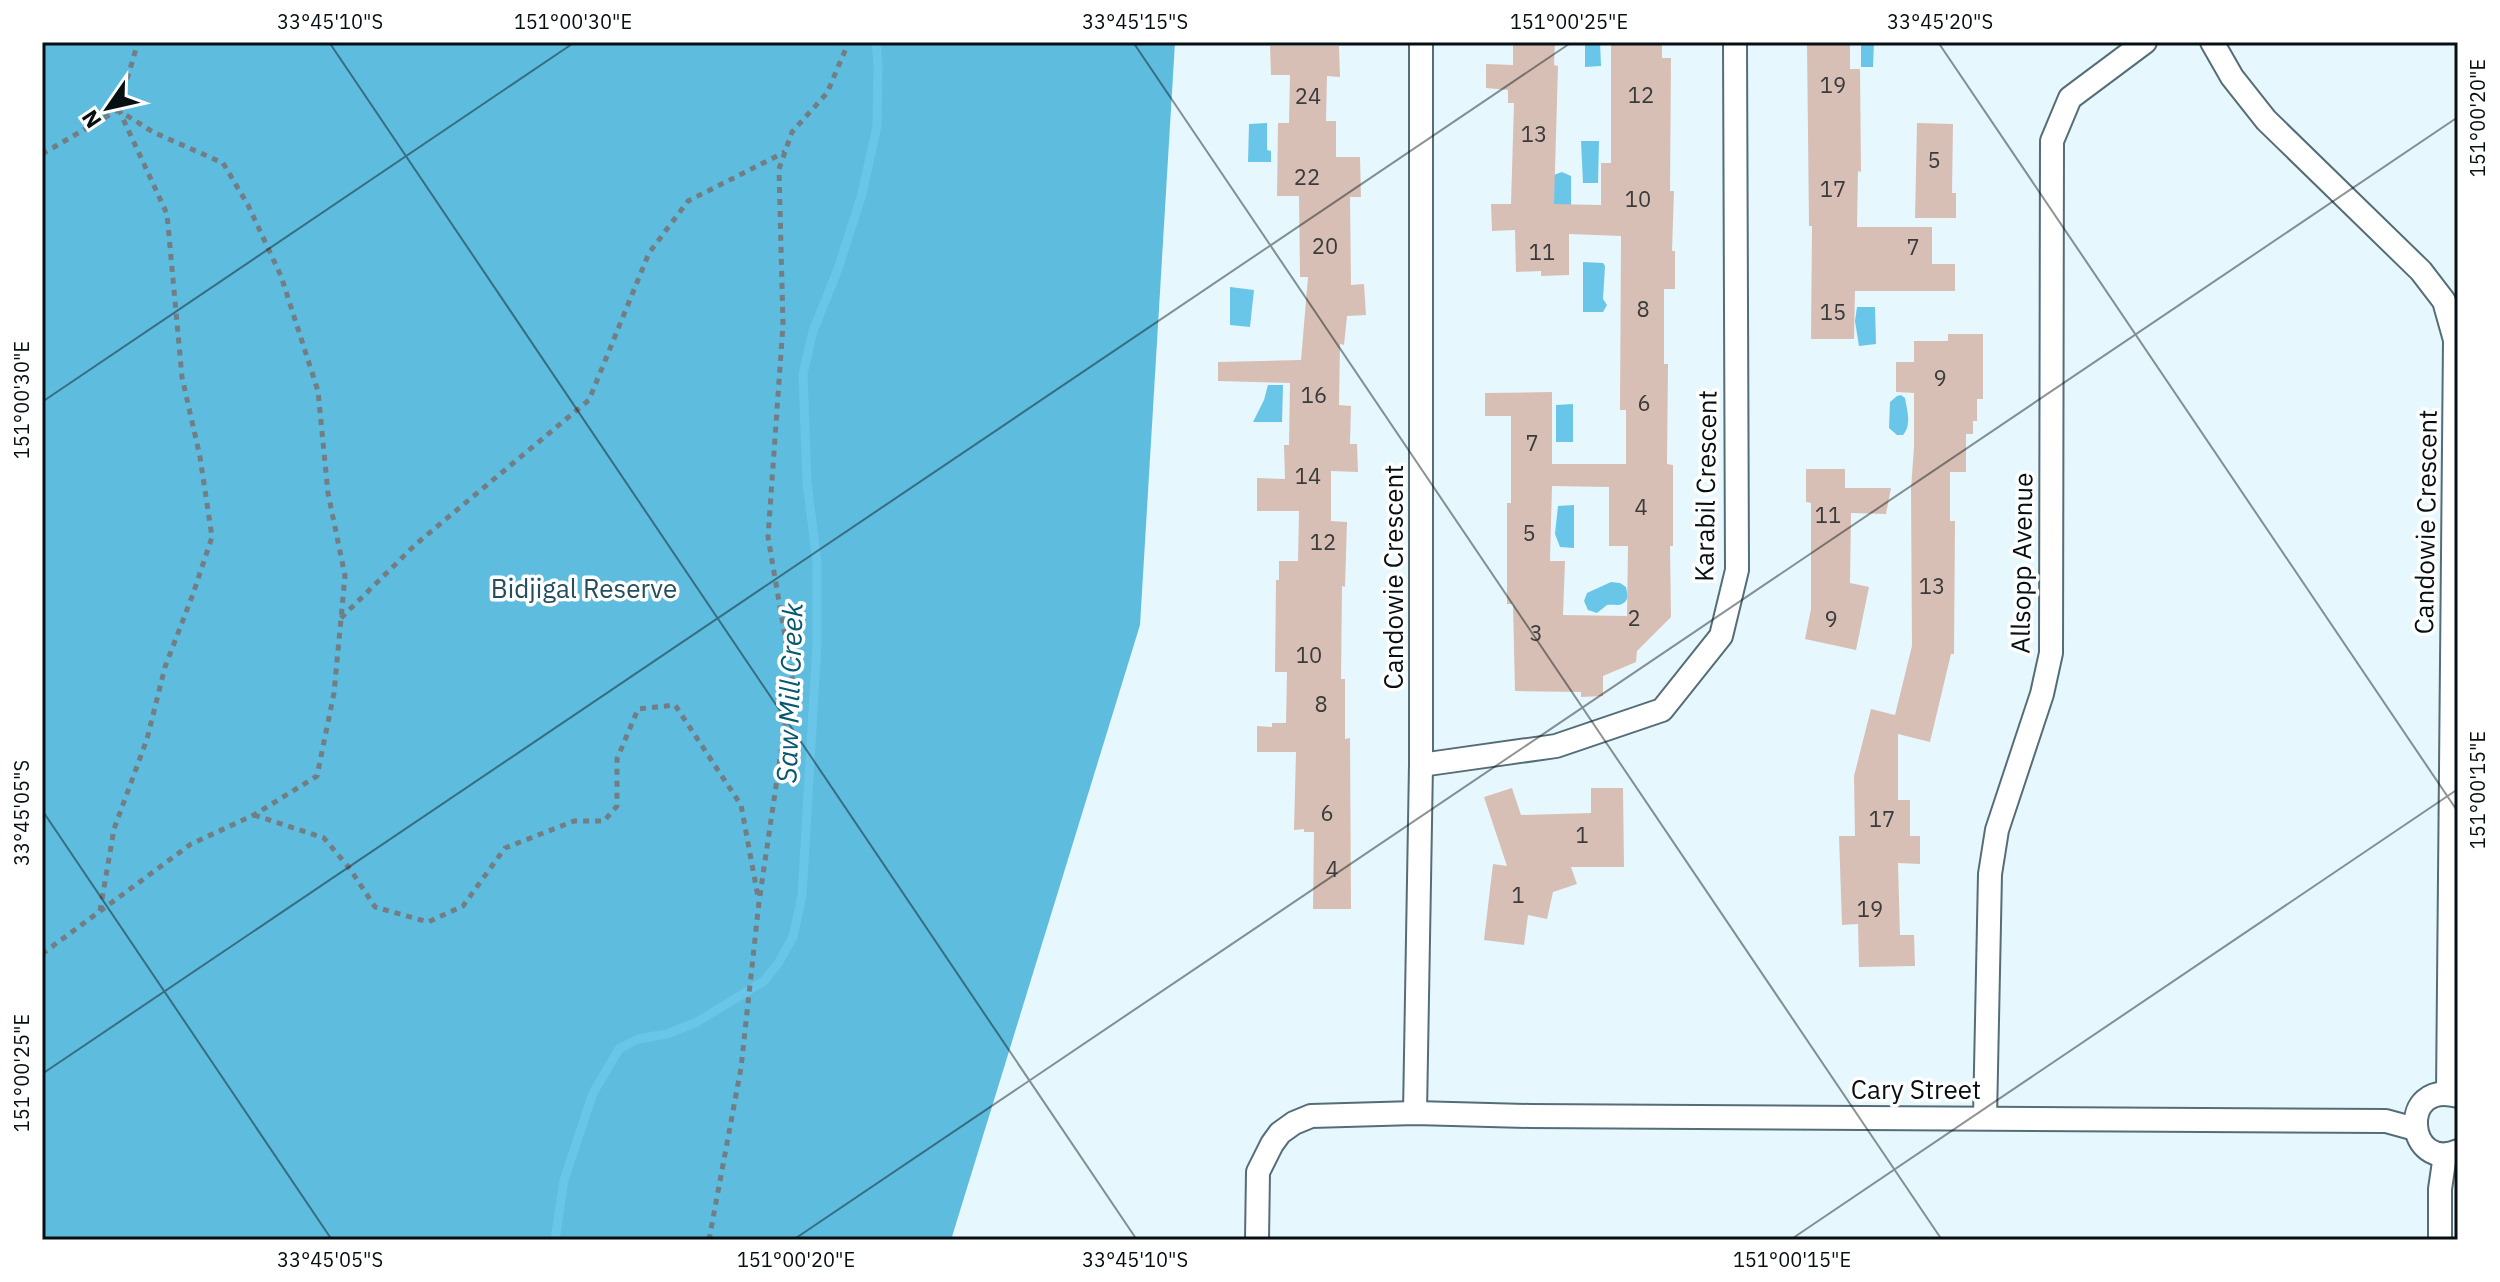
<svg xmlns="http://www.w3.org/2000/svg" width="2500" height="1282" viewBox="0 0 2500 1282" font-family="'IBM Plex Sans',sans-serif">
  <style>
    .forest { fill: #5ebcdf }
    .water { fill: #69c6e9 }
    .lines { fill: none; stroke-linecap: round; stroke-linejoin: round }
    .stream { stroke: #69c6e9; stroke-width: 9 }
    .building { fill: #d8bfb6; fill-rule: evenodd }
    .minor-casing { stroke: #556d77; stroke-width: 26 }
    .path { stroke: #727e83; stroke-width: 5; stroke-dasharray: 6 6; stroke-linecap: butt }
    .minor { stroke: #fff; stroke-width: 22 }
    .ticks { fill: none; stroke: #060f12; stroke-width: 2; stroke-opacity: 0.45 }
    .labels { text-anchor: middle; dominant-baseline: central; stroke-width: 7; stroke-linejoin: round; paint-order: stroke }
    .number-label { font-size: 22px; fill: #3a3b3b }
    .street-label { font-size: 26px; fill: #060f12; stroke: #fff }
    .park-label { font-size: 26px; fill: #244e5d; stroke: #fff }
    .water-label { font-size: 28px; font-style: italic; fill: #065870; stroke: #fff }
    .neatline { fill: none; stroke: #060f12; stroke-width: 3 }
    .ticks-label { font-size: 20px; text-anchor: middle; fill: #060f12 }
  </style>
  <rect width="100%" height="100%" fill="#e7f7fe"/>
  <path class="forest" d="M42,42H1175L1140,625L951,1240H42Z"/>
  <g class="water">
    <path d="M1585,42H1600L1601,66L1585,67Z"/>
    <path d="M1861,42H1874L1873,67H1861Z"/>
    <path d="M1267,123V150L1271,151V162H1248L1249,124Z"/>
    <path d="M1581,141H1599L1598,183H1583Z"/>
    <path d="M1562,172L1571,176V214L1552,213L1551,176Z"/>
    <path d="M1583,262L1603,263L1605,266L1603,299L1607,305L1603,312H1583Z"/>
    <path d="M1230,287L1254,290L1250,327L1230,325Z"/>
    <path d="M1857,307H1875L1876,344L1859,346L1855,321Z"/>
    <path d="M1268,385H1283L1282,422H1253L1264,400Z"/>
    <path d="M1897,396L1901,395L1905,398C1907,410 1912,425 1903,435H1897L1889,428L1890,402Z"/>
    <path d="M1573,404V442H1556V405Z"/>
    <path d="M1574,505V548L1560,547L1555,534L1558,506Z"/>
    <path d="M1611,582L1620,583L1626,587L1628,597C1623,608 1617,604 1607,605L1597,613L1588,610L1584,601L1587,593Z"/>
  </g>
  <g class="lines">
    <path class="stream" d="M555,1240L564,1180L593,1093L619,1049L638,1039L667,1034L697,1022L764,981L779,962L793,937L802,896L817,644V562L807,483L803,374L813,331L838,269L862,194L877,126L878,64L876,42"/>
  </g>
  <g class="building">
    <path d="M1513,42H1555L1554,65L1558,66L1554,204L1601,205V163H1611V42H1662V58H1671L1670,191H1674L1672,251H1675V289H1664V364H1668L1667,464L1673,465V546H1670L1671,617L1637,651L1636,662L1603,676V696L1581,697V692L1515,691L1513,604H1507V503H1511V416H1485V393L1552,392V464H1626V410H1620L1621,236L1569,234V275L1541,276V271L1516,272L1515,230L1492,231L1491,204H1511L1514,103H1508V90L1486,88V64L1513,65ZM1552,486L1609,487V546H1628L1627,616L1563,615L1565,561H1550Z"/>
    <path d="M1807,42H1850V69H1860L1861,172L1858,171L1857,227H1932V264H1955V291H1855L1854,339H1811L1812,226H1809Z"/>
    <path d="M1270,46H1339L1340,77L1327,76L1326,121H1336V157H1360L1361,197H1350L1351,285L1364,284L1366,315L1347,316L1344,345L1340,344L1339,405L1351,406L1350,444H1357L1358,472L1331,471V521L1347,522L1345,587L1342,586L1341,679H1345V739L1350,738L1351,909H1313L1314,832H1304V829L1294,830L1296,752H1257V726L1272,727V723H1286L1287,672H1275L1276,580H1279V561H1298L1299,511H1257V478L1285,479L1284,445H1289L1290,383L1218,381V362L1301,360L1308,277H1300L1299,196H1277L1278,123H1289L1290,75H1271Z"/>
    <path d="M1917,123L1953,124L1952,193H1956V218H1915Z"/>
    <path d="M1948,334H1983V399H1977V421H1973V434H1966V472H1950V521H1955L1954,654H1951L1930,742L1898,734V800H1910V836H1920V864L1898,863L1900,935H1914L1915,966L1859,967L1858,924L1842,925L1839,836H1855L1854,776L1871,709L1895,715L1912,646L1911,489L1914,447V393L1896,392V362H1914V341H1948Z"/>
    <path d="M1806,469H1845V488H1891L1886,514L1851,513L1850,583L1869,587L1856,650L1805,639L1811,609V503L1806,502Z"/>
    <path d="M1512,788L1521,815L1591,813V788H1623L1624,867H1571L1577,884L1553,892L1547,919L1528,915L1524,945L1484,940L1493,864L1507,866L1484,797Z"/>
  </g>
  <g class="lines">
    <g class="minor-casing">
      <g id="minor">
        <path d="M2212,42L2232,77L2266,120L2421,271L2444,301L2455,340L2448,1093"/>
        <path d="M1421,765L1556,746L1662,710L1721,636L1737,570L1735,42"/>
        <path d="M2458,1096C2397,1079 2407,1173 2458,1151"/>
        <path d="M1415,1113L1421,765V42"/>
        <path d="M1985,1118L1990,874L1997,830L2042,694L2051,653L2052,141L2070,98L2145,42"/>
        <path d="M1257,1240L1258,1172L1272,1144L1280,1133L1294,1123L1311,1116L1415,1113L1530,1116L2386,1121L2415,1129"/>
        <path d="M2440,1240V1189L2445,1155"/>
      </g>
    </g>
    <g class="path">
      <path d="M42,154L118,110L138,42"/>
      <path d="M341,618L416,544L589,400L649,253L688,201L785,152"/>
      <path d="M254,815L324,838L350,869L375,907L428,922L463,906L505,848L574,821H604L617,806V759L638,709L675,705L741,805L758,897"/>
      <path d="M100,911L114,829L147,739L165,667L193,594L212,537L200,457L182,377L167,214L119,110"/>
      <path d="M42,954L191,844L254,815L317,776L334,693L345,576L328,493L318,391L281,276L248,205L223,163L153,132L118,110"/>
      <path d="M709,1240L741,1068L759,902L792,677L768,537L783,325L779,169L792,132L827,93L847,46L846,42"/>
    </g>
    <use href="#minor" class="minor"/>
  </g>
  <path class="ticks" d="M329,42L1137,1240M1133,42L1942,1240M1938,42L2458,812M42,402L575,42M42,810L332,1240M42,1074L1572,42M793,1240L2458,117M1790,1240L2458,789"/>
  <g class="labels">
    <g class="number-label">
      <text x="1833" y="84">19</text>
      <text x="1641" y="94">12</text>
      <text x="1308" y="95">24</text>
      <text x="1534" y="133">13</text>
      <text x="1934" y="159">5</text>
      <text x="1307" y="176">22</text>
      <text x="1833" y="188">17</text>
      <text x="1638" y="198">10</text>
      <text x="1325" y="245">20</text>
      <text x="1913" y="246">7</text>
      <text x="1542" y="251">11</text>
      <text x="1643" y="308">8</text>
      <text x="1833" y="311">15</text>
      <text x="1940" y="377">9</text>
      <text x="1314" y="394">16</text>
      <text x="1644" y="402">6</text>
      <text x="1532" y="442">7</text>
      <text x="1308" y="475">14</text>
      <text x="1641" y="506">4</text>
      <text x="1828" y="514">11</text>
      <text x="1529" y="532">5</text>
      <text x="1323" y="541">12</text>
      <text x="1932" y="585">13</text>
      <text x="1634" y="617">2</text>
      <text x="1831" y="618">9</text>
      <text x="1536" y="632">3</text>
      <text x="1309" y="654">10</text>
      <text x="1321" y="703">8</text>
      <text x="1327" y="812">6</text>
      <text x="1882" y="818">17</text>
      <text x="1582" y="834">1</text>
      <text x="1332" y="868">4</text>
      <text x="1518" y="894">1</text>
      <text x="1870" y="908">19</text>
    </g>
    <g class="street-label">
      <text transform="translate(1705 486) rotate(-89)">Karabil Crescent</text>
      <text transform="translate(2425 522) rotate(-89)">Candowie Crescent</text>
      <text transform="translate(2021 563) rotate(-89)">Allsopp Avenue</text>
      <text transform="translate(1393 577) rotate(-90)">Candowie Crescent</text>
      <text x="1916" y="1089">Cary Street</text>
    </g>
    <g class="park-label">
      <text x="584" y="588">Bidjigal Reserve</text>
    </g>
    <g class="water-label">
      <text transform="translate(789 693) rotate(-88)">Saw Mill Creek</text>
    </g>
  </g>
  <rect width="2500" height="1282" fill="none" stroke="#ffffff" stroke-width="88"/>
  <g transform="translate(108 108) rotate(236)" stroke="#ffffff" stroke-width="6" paint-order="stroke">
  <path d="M0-6L14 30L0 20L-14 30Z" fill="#060f12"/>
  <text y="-12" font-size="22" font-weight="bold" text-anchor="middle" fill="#060f12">N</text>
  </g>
  <rect x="44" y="44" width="2412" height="1194" class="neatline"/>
  <g class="ticks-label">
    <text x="330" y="29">33°45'10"S</text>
    <text x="573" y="29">151°00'30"E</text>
    <text x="1135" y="29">33°45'15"S</text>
    <text x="1569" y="29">151°00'25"E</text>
    <text x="1940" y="29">33°45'20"S</text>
    <text transform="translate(2478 118) rotate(-90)" y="7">151°00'20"E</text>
    <text transform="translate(22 400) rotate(-90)" y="7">151°00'30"E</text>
    <text transform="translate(2478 790) rotate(-90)" y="7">151°00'15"E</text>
    <text transform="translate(22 813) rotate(-90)" y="7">33°45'05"S</text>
    <text transform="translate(22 1073) rotate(-90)" y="7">151°00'25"E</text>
    <text x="330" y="1267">33°45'05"S</text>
    <text x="796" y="1267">151°00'20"E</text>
    <text x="1135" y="1267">33°45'10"S</text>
    <text x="1792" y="1267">151°00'15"E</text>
  </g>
</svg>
